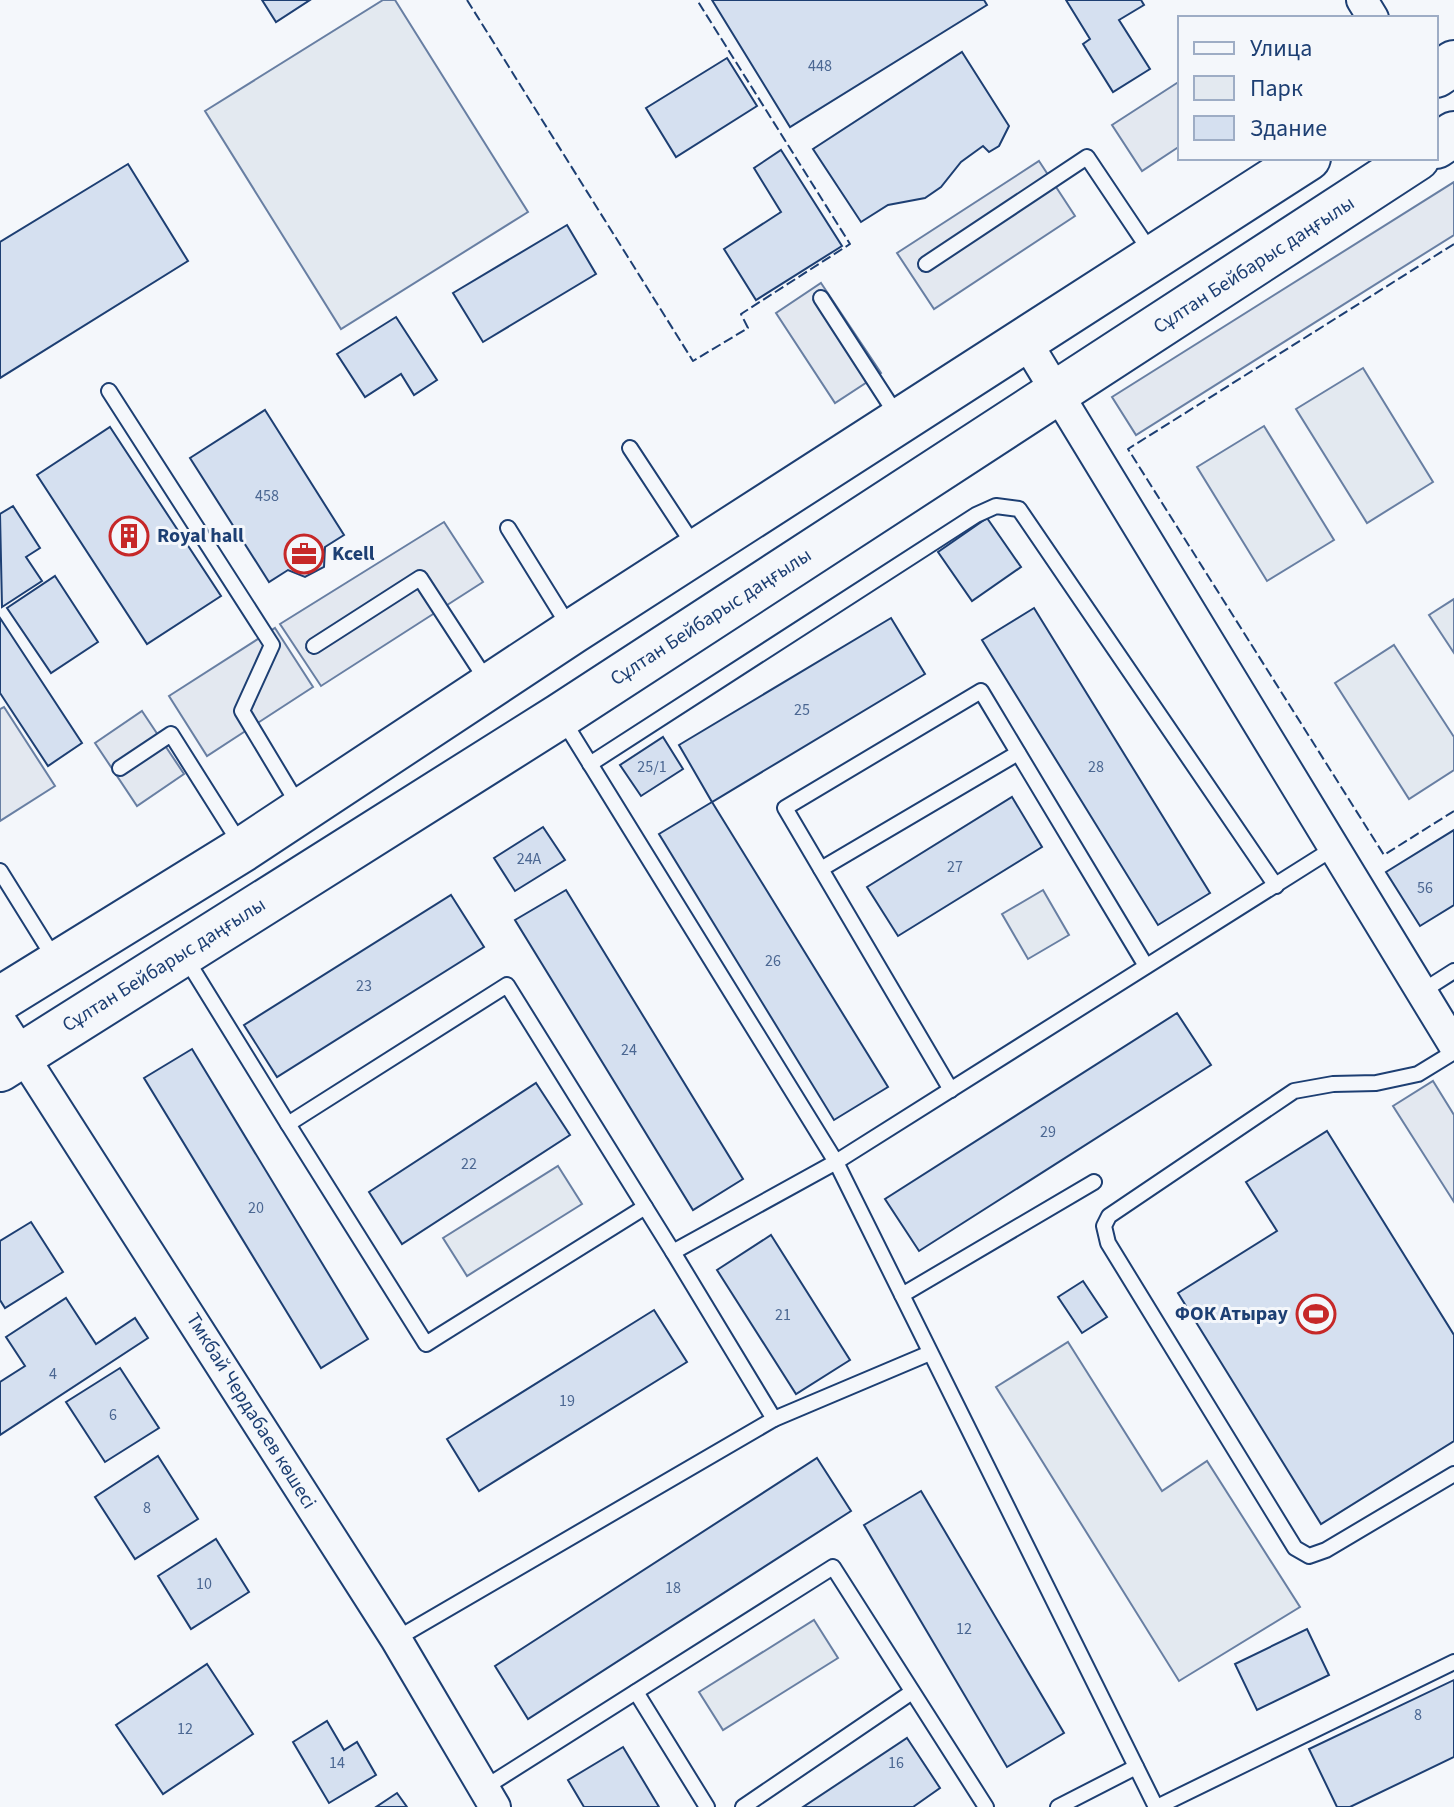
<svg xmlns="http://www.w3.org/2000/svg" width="1454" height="1807" viewBox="0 0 1454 1807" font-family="'Source Sans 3',sans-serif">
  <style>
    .green { fill: #e3e9f0; stroke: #687fa3; stroke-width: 2 }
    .parking { fill: #e3e8f0; stroke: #687fa3; stroke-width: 2 }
    .building { fill: #d5e0f0; stroke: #1d3f73; stroke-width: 2 }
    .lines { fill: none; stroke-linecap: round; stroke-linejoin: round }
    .service-casing { stroke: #1d3f73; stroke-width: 18 }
    .minor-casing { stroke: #1d3f73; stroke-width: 34 }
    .primary-casing { stroke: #1d3f73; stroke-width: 48 }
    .service { stroke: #f4f7fb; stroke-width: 14 }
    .minor { stroke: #f4f7fb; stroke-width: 30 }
    .primary { stroke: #f4f7fb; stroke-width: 44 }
    .fence { stroke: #1d3f73; stroke-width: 2; stroke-dasharray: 10 4; stroke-linecap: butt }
    .labels { text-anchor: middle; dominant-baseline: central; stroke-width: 6; stroke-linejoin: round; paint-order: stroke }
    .number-label { font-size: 16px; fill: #4b6792 }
    .street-label { font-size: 20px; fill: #1d3f73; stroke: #f4f7fb }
    .poi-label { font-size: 20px; font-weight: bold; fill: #1d3f73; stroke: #f4f7fb; text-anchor: start }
  </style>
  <rect width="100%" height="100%" fill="#f4f7fb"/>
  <g class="green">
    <path d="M383,0H395L528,212L341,329L205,111Z"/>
    <path d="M1363,368L1433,482L1367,523L1296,409Z"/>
    <path d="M1264,426L1334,540L1267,581L1197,467Z"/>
    <path d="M1454,599V653L1429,615Z"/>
    <path d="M1394,645L1454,737V770L1409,799L1335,683Z"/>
    <path d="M1043,890L1069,935L1028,959L1002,914Z"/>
    <path d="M558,1166L582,1204L467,1276L443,1238Z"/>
    <path d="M1068,1342L1162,1491L1207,1461L1300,1607L1179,1681L996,1387Z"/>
    <path d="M814,1620L838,1658L723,1730L699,1692Z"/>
  </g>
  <g class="parking">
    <path d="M1180,81V146L1142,171L1112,125Z"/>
    <path d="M1039,161L1075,216L934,309L897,253Z"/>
    <path d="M1454,182V235L1136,435L1112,397Z"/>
    <path d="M821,283L881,373L835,403L776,313Z"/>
    <path d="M444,522L483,582L321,686L280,624Z"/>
    <path d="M275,628L313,687L207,756L169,696Z"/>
    <path d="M4,707L55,786L0,821V709Z"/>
    <path d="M142,711L184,774L137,806L95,743Z"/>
    <path d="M1433,1081L1454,1115V1202L1393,1106Z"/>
  </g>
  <g class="building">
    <path d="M262,0H310L276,22Z"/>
    <path d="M712,0H984L987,5L790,127Z"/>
    <path d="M1066,0H1141L1144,5L1119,20L1150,69L1113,92L1083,44L1090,39Z"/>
    <path d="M962,52L1009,126L999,146L989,152L983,146L961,162L941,187L925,198L888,205L861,222L813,149Z"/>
    <path d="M727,58L757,106L676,157L646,108Z"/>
    <path d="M781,150L842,246L756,300L724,249L781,212L754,168Z"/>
    <path d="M128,164L188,261L0,378V242Z"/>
    <path d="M567,225L596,274L483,342L453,293Z"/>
    <path d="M396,317L437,380L414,395L401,374L365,397L337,354Z"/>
    <path d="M265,410L344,535L325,547L324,567L305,577L288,570L269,582L190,458Z"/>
    <path d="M110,427L221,596L147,644L37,475Z"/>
    <path d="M13,506L40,548L26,557L42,581L2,607L0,514Z"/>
    <path d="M987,518L1021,567L972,601L938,552Z"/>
    <path d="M55,576L98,642L51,673L7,608Z"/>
    <path d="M1034,608L1210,893L1158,925L982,640Z"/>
    <path d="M0,618L82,743L48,766L0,693Z"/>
    <path d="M891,618L925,674L712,802L679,745Z"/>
    <path d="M663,737L683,769L641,796L620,765Z"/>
    <path d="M1012,797L1042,847L898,936L867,887Z"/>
    <path d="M712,802L888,1087L834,1120L659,834Z"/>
    <path d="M543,827L565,860L515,891L494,858Z"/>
    <path d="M1454,830V905L1420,926L1386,872Z"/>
    <path d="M566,890L743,1179L693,1210L515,920Z"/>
    <path d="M451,895L484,947L277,1077L244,1025Z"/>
    <path d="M1177,1013L1211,1065L919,1251L885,1199Z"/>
    <path d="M192,1049L368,1339L321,1368L144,1078Z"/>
    <path d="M536,1083L570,1135L402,1244L369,1192Z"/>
    <path d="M1327,1131L1454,1335V1441L1321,1524L1178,1293L1277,1231L1246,1182Z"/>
    <path d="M31,1222L63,1272L5,1308L0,1300V1241Z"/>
    <path d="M771,1235L850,1360L796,1394L717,1270Z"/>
    <path d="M1083,1281L1107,1317L1082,1333L1058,1297Z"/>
    <path d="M66,1298L96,1344L135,1318L148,1338L0,1435V1382L25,1366L6,1337Z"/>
    <path d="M654,1310L687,1362L479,1491L447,1439Z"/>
    <path d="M120,1368L159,1428L105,1462L66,1402Z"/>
    <path d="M158,1456L198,1519L135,1559L95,1497Z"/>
    <path d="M817,1458L851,1511L528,1719L495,1666Z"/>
    <path d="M921,1491L1064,1733L1007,1767L864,1525Z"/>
    <path d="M216,1539L249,1592L191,1629L158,1576Z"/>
    <path d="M1307,1629L1329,1675L1257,1710L1235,1664Z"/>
    <path d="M207,1664L253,1734L163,1794L116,1725Z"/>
    <path d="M1454,1680V1757L1350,1807H1337L1309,1749Z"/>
    <path d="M327,1721L344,1750L357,1742L376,1775L329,1803L293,1742Z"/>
    <path d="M907,1738L940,1788L913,1807H803Z"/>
    <path d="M623,1747L659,1807H584L568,1780Z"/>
    <path d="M397,1793L407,1807H376Z"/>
  </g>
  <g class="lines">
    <g class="service-casing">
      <g id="service">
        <path d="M926,264L1087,157L1152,254"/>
        <path d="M821,298L898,417"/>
        <path d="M109,391L272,645L242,711L299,806"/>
        <path d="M630,448L695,547"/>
        <path d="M508,528L570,628"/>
        <path d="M314,646L420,578L487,681"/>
        <path d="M563,720L836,1162L1156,1807"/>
        <path d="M590,764L976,515L996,506L1019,509L1276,886"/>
        <path d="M120,768L171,734L241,845"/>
        <path d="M821,869L1018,753"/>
        <path d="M0,871L56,961"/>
        <path d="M185,957L288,1124L507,985L673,1252L836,1162L1334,848"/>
        <path d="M1421,992L1454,971"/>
        <path d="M1454,1052L1418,1074L1376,1083L1333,1084L1294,1091L1109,1216L1104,1226L1108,1243L1295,1548L1309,1556L1326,1550L1454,1474"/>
        <path d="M951,1090L785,808L981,691L1146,966"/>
        <path d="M288,1124L426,1344L645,1207"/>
        <path d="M673,1252L774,1419"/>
        <path d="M902,1295L1094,1182"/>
        <path d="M396,1639L774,1419L930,1353"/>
        <path d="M636,1692L707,1807"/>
        <path d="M484,1788L833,1567L986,1807"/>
        <path d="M743,1807L912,1692"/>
        <path d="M1058,1807L1136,1767"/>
        <path d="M1157,1807L1454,1662"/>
      </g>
    </g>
    <g class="minor-casing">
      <g id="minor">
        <path d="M1362,0L1373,18"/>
        <path d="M1025,340L1454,1045"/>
        <path d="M0,1020L396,1639L495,1807"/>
      </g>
    </g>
    <g class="primary-casing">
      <g id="primary">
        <path d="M1436,75L1454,63"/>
        <path d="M1436,146L1454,134"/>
        <path d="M0,999L243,849L573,631L1308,158"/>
        <path d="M0,1069L560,716L1417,158"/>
      </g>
    </g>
    <use href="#service" class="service"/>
    <use href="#minor" class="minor"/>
    <use href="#primary" class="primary"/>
    <g class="fence">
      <path d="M467,0L693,361L748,328L741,314L850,244L697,0"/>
      <path d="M1454,244L1128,449L1384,855L1454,811"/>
    </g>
  </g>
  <defs>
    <g id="building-ring" transform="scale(2)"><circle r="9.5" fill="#f4f7fb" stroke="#c62828" stroke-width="1.5"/><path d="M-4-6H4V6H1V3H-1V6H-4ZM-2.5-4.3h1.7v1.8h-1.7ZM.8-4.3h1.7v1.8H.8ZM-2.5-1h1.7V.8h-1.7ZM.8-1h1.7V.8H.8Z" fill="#c62828"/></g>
    <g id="office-ring" transform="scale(2)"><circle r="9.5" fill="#f4f7fb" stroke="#c62828" stroke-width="1.5"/><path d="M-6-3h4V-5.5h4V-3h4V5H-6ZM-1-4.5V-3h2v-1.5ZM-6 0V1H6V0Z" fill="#c62828"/></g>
    <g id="stadium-ring" transform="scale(2)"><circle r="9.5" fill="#f4f7fb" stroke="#c62828" stroke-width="1.5"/><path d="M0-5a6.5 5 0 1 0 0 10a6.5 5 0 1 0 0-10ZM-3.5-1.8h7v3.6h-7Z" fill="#c62828"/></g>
  </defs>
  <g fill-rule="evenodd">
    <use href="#building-ring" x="129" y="536"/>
    <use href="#office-ring" x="304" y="554"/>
    <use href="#stadium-ring" x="1316" y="1314"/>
  </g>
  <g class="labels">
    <g class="number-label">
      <text x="820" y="66">448</text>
      <text x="267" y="496">458</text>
      <text x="802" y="710">25</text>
      <text x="652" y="767">25/1</text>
      <text x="1096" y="767">28</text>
      <text x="529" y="859">24А</text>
      <text x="955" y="867">27</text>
      <text x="1425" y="888">56</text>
      <text x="773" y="961">26</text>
      <text x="364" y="986">23</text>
      <text x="629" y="1050">24</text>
      <text x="1048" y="1132">29</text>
      <text x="469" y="1164">22</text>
      <text x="256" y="1208">20</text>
      <text x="783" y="1315">21</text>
      <text x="53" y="1374">4</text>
      <text x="567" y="1401">19</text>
      <text x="113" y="1415">6</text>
      <text x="147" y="1508">8</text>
      <text x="204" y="1584">10</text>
      <text x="673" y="1588">18</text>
      <text x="964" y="1629">12</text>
      <text x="1418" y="1715">8</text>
      <text x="185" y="1729">12</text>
      <text x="337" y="1763">14</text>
      <text x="896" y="1763">16</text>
    </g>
    <g class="street-label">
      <text transform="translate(1254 265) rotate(-33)">Сұлтан Бейбарыс даңғылы</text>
      <text transform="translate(711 617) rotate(-33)">Сұлтан Бейбарыс даңғылы</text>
      <text transform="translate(164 965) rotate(-32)">Сұлтан Бейбарыс даңғылы</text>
      <text transform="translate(251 1411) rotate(58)">Тмкбай Чердабаев көшесі</text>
    </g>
    <g class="poi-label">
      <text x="157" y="536">Royal hall</text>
      <text x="332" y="554">Kcell</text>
      <text x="1288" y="1314" text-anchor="end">ФОК Атырау</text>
    </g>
  </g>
  <rect x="1178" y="16" width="260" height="144" fill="#f4f7fb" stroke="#9eadc5" stroke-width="2"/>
  <rect x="1194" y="42" width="40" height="12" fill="#f4f7fb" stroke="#9eadc5" stroke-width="2"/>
  <text x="1250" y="56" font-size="24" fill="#1d3f73">Улица</text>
  <rect x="1194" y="76" width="40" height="24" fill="#e3e9f0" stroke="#9eadc5" stroke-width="2"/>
  <text x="1250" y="96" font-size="24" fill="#1d3f73">Парк</text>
  <rect x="1194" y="116" width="40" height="24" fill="#d5e0f0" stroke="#9eadc5" stroke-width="2"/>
  <text x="1250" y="136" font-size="24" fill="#1d3f73">Здание</text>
</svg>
